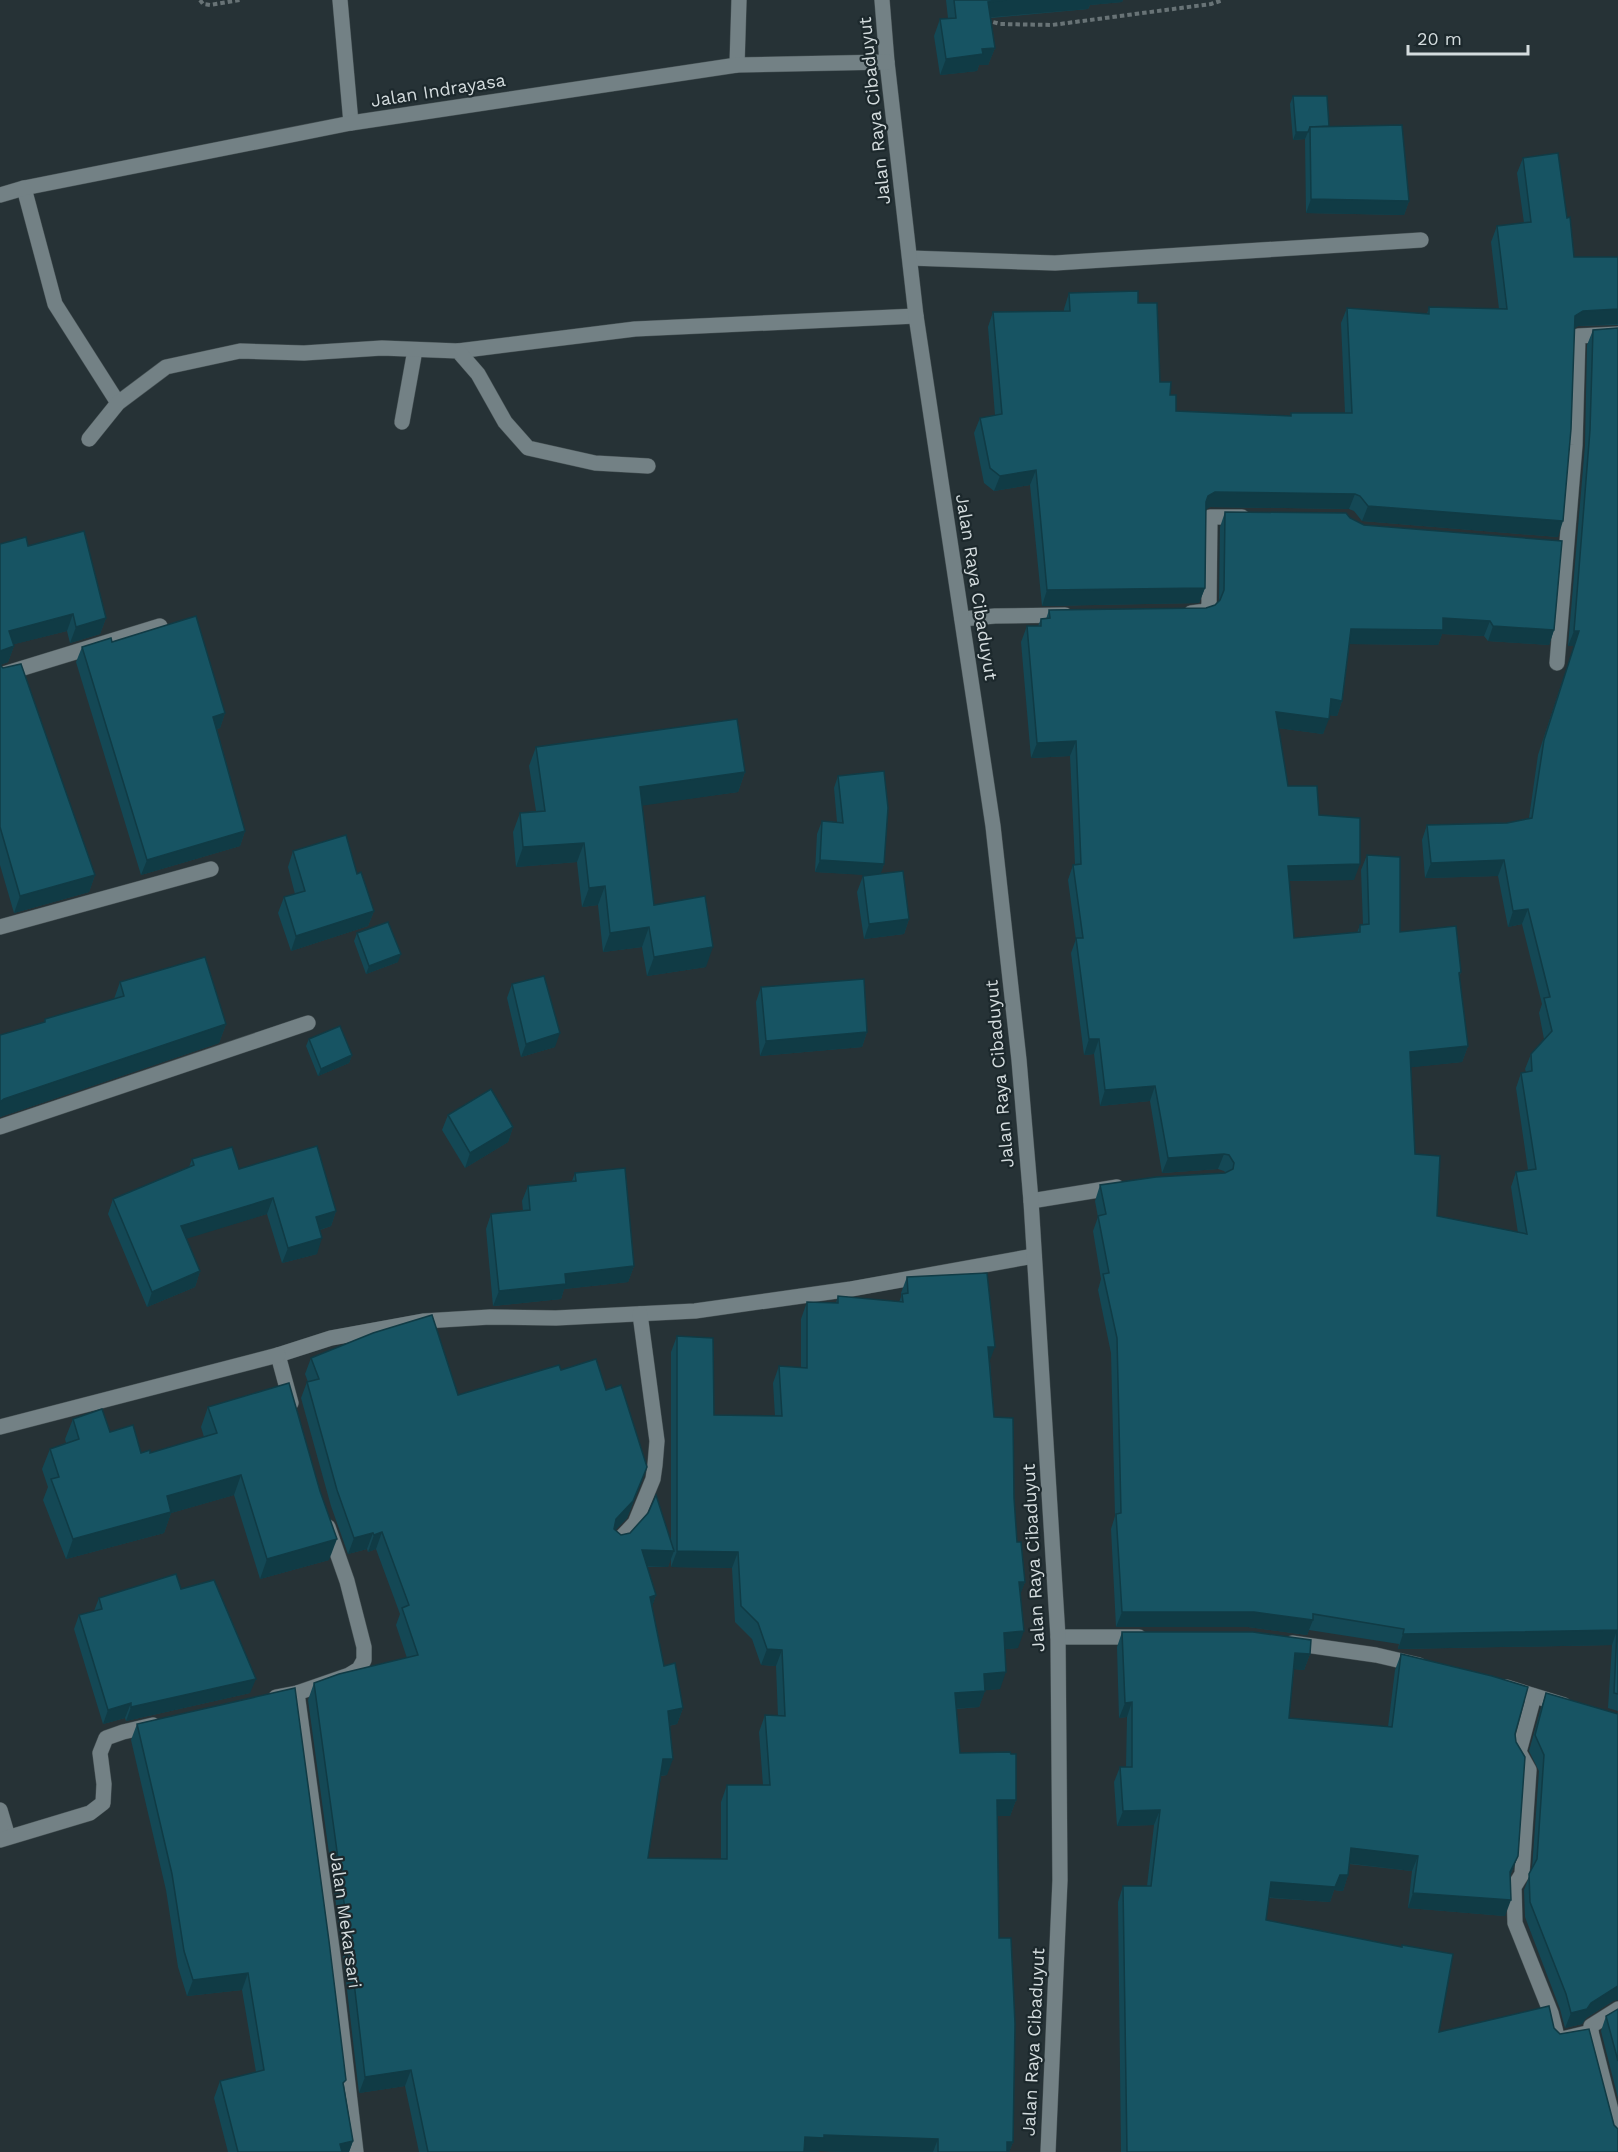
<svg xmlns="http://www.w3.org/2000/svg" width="1618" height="2152" viewBox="0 0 1618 2152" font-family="'Work Sans',sans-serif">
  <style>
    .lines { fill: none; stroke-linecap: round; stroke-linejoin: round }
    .lane-casing { stroke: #455053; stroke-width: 16 }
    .street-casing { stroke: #455053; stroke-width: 16 }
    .secondary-casing { stroke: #455053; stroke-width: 16 }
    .path { stroke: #687376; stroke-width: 4; stroke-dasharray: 4.5 3; stroke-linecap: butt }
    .lane { stroke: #738185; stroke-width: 15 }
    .street { stroke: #738185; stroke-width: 15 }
    .secondary { stroke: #738185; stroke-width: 15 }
    .wall { fill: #144855; fill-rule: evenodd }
    .shaded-wall { fill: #103b45 }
    .building { fill: #175463; stroke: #103b45; stroke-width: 1.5 }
    .labels { text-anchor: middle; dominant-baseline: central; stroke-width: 4.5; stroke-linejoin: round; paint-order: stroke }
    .street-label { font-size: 18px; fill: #d4dcde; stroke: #1c282c }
  </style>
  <rect width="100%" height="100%" fill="#263236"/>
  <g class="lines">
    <g class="lane-casing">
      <g id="lane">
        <path d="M737,65L739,0"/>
        <path d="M910,258L1055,263L1421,240"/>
        <path d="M0,1810L8,1837"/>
      </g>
    </g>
    <g class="street-casing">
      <g id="street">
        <path d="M340,0L351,123"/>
        <path d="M24,188L55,304L118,403"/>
        <path d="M458,351L635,329L916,316"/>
        <path d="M402,422L415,350"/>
        <path d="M89,439L118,403L166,367L240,351L304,353L382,348L458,351L478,374L505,422L528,448L595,463L648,466"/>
        <path d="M1191,613L1206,611L1209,605L1210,517H1242"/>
        <path d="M962,619L995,616L1065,615"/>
        <path d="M1557,663L1575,445L1578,336L1618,334"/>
        <path d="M0,675L160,626"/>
        <path d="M0,927L211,869"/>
        <path d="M0,1127L308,1023"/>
        <path d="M1031,1201L1117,1187"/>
        <path d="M291,1403L278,1355L331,1338L424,1321L490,1317L556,1318L695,1311L851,1289L1034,1256"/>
        <path d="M0,1427L278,1355"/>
        <path d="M617,1542L635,1523L653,1479L655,1465L657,1441L640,1314"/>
        <path d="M1058,1637H1139"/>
        <path d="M1292,1643L1376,1655L1419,1665"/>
        <path d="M1506,1687L1564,1705"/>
        <path d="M297,1693L333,1956L356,2152"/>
        <path d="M1534,1696L1519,1752L1529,1770L1522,1874L1514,1887L1515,1923L1551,2013L1558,2040L1591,2032L1618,2138"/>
        <path d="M276,1697L297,1693L349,1675L359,1669L364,1660V1647L347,1581L328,1527"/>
        <path d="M0,1840L90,1813L103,1803L104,1784L100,1753L106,1738L123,1732L153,1725"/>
        <path d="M1591,2032V2026L1618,2009"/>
      </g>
    </g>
    <g class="secondary-casing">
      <g id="secondary">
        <path d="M882,0L887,62L916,316L993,826L1019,1060L1031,1201L1058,1637L1060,1880L1048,2152"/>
        <path d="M0,195L24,188L351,123L737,65L887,62"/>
      </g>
    </g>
    <g class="path">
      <path d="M200,0L203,4L210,5L240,0"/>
      <path d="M986,20L1000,24L1052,25L1211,4L1223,0"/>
    </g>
    <use href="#lane" class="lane"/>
    <use href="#street" class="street"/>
    <use href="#secondary" class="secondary"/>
  </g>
  <g class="wall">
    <path d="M946,0H1123L1122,2L1090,5L1088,9L991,18L995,48L988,65H979L977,71L940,75L934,36L940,19L948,18Z"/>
    <path d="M1293,96L1329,126L1409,201L1404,215L1306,213L1305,139L1293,140L1290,104Z"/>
    <path d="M1523,158L1567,218L1574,257H1618V325L1578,326L1574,328L1558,537L1362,521L1354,511L1349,509L1210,507L1206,509L1205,588L1199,603L1042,606L1030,485L994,491L984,483L974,433L980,418L995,415L988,327L993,312L1064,311V309L1069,293L1138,303L1160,382L1170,395L1176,411L1290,416L1291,413H1345L1341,323L1347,308L1427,314L1429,307L1499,309L1491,242L1497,226L1524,223L1517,173Z"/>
    <path d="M1618,328V1711L1608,1708L1612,1645L1398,1649L1399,1644L1309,1630L1307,1635L1248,1627H1116L1111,1529L1115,1516L1111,1353L1098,1290L1101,1279L1093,1231L1098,1217L1095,1201L1100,1185L1226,1173L1224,1171L1218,1169L1162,1173L1150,1101L1100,1106L1094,1054L1084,1055L1071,953L1076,939L1068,880L1073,865L1075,864L1070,756L1031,758L1021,642L1027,626H1038L1041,619H1046L1049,610L1206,608L1215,605L1219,601L1220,527L1225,512L1350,518L1554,630L1549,645L1488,641L1484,636L1442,634L1438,645L1349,644L1342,701L1337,716L1329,715L1323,734L1278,728L1288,786L1319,815L1354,880L1289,881L1294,938L1357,933L1360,925H1363L1361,870L1367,855L1400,932L1461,972L1459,978L1468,1046L1462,1062L1411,1067L1415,1154L1437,1216L1518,1233L1511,1187L1516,1172L1528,1170L1516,1088L1521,1073L1526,1072L1525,1069L1531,1054L1544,1039L1539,1013L1542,1004L1522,924L1508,927L1498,876L1425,878L1422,840L1427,825L1507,823L1529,818L1538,755L1574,646H1568L1585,445L1587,345L1593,330Z"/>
    <path d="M0,544L28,546L106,618L100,634L70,643L67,631L14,644V646L8,662L0,665L95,875L89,892L14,913L0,865Z"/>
    <path d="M112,642L225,713L220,728L217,729L245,831L240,846L141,875L76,662L82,647Z"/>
    <path d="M536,747L745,772L738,792L642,805L654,905L706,967L647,976L642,947L603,952L598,905L582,907L577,862L516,867L513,832L520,813L536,811L529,766Z"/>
    <path d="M838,776L884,864L880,874L909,919L904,934L864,939L857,892L863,876L872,875L815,872L817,834L822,821L837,822L834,788Z"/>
    <path d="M293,851L357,874L374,911L368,926L291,951L278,913L284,897L295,894L288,867Z"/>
    <path d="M357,933L398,962L366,974L354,941Z"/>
    <path d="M120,982L226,1024L219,1043L0,1117V1035L44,1022L45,1019L114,999Z"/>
    <path d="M512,984L555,1047L521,1057L507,998Z"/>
    <path d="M761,987L867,1032L862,1047L760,1056L756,1002Z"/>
    <path d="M309,1039L352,1055L349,1063L318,1076L306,1046Z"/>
    <path d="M448,1115L513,1127L508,1142L465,1168L442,1130Z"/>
    <path d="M192,1159L239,1169L336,1211L331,1226L320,1230L317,1254L282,1263L267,1214L186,1238L200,1271L195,1287L147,1307L108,1214L113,1199L189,1167Z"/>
    <path d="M575,1173L634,1266L628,1282L564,1289L561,1299L493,1306L486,1229L491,1214L523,1211L522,1201L528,1186L572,1181Z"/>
    <path d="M907,1277L990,1361L994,1417L1014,1498L1017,1542L1025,1582L1020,1594L1018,1648L1005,1649L1000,1689L985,1690L979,1707L956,1709L960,1753L1016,1800L1010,1816H997L999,1938L1013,2142L1009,2152H847L819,2151V2152H419L405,2086L359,2093L343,1955L308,1700L314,1683L407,1658L396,1625L400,1614L376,1549L368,1552L367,1549L348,1554L331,1506L301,1398L307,1382H308L305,1374L311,1358L458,1395L561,1370L606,1390L647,1467L627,1518L615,1530L621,1535L671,1543V1352L677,1336L714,1415L775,1416L773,1383L779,1366L801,1368V1319L807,1302L836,1303L838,1296L899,1302L901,1297V1293ZM671,1557V1567L732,1568L735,1622L752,1639L761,1665L776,1666L778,1716L765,1715L759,1732L763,1785H727L721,1802V1859L648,1858L661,1776L667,1775L669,1726L677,1724L683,1708L664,1666L652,1606L656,1595L647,1567H668Z"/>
    <path d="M208,1407L329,1560L260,1579L234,1495L171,1513L164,1533L66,1559L43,1500L48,1487L42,1469L50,1449L66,1443L65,1439L73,1419L110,1432L141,1453H150L204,1437L201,1427Z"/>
    <path d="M181,1589L250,1693L126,1721L125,1718L103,1724L74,1629L79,1615L94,1611L99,1598Z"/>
    <path d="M1122,1632L1310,1654L1304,1670L1294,1669L1289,1718L1388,1727L1395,1670L1401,1654L1515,1734L1518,1856L1510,1876L1505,1916L1408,1908L1412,1871L1349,1864L1348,1875L1343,1891L1334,1890L1330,1902L1269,1898L1266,1920L1439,2032L1554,2028L1614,2125L1618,2152H1121L1118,1902L1123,1886H1147L1154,1825L1117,1826L1114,1782L1120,1767H1126L1127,1717L1119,1718L1117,1647Z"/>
    <path d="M1546,1693L1613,2001L1586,2018L1582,2024L1565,2028L1560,2009L1525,1917L1524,1890L1532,1869L1539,1771L1529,1751L1541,1708Z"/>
    <path d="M137,1724L344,2085L353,2141L349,2152H228L214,2098L220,2081L256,2072L242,1990L187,1996L178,1967L166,1890L131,1740Z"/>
    <path d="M1618,2009V2098L1601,2031L1606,2016Z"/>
  </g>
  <g class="shaded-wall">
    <path d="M1006,0H1123L1122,2L1090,5L1088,9L982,18L988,2Z"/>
    <path d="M995,48L988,65H979L977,71L940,75L946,59L982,49Z"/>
    <path d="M1296,132H1308L1305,139L1293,140Z"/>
    <path d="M1311,199L1409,201L1404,215L1306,213Z"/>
    <path d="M1618,309V324L1578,326L1569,332L1575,316L1583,311Z"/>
    <path d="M1036,470L1030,485L994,491L1000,476Z"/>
    <path d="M1215,492L1355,494L1349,509L1210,507L1202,512L1208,496Z"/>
    <path d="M1368,506L1563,521L1558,537L1362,521Z"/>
    <path d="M1205,588L1199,603L1042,606L1047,590Z"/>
    <path d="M73,614L67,631L3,647L9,631Z"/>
    <path d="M106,618L100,634L70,643L76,627Z"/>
    <path d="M1443,618L1490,621L1484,636L1442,634L1438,645L1345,644L1351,629Z"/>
    <path d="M1493,626L1554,630L1549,645L1488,641Z"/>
    <path d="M1574,631H1579L1574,646H1568Z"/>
    <path d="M14,646L8,662L0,665V651Z"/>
    <path d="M1331,699L1342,701L1337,716L1325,715Z"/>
    <path d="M1276,712L1329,719L1323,734L1270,727Z"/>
    <path d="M225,713L220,728L207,732L213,717Z"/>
    <path d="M1076,741L1070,756L1031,758L1037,743Z"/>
    <path d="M745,772L738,792L633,807L640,787Z"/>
    <path d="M245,831L240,846L141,875L147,860Z"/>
    <path d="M584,843L577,862L516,867L523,847Z"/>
    <path d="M820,860L884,864L880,876L815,872Z"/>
    <path d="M1504,860L1498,876L1425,878L1431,863Z"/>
    <path d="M1360,864L1354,880L1282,881L1288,866Z"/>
    <path d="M95,875L89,892L14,913L20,896Z"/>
    <path d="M605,886L598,905L582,907L589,888Z"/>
    <path d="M1528,909L1522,924L1508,927L1513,911Z"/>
    <path d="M374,911L368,926L291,951L296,936Z"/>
    <path d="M909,919L904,934L864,939L869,924Z"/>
    <path d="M649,927L642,947L603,952L610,933Z"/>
    <path d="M713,947L706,967L647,976L654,957Z"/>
    <path d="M401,954L398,962L366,974L369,966Z"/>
    <path d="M226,1024L219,1043L0,1117V1102L4,1099Z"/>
    <path d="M867,1032L862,1047L760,1056L766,1041Z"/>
    <path d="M560,1033L555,1047L521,1057L526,1044Z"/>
    <path d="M1089,1039H1099L1094,1054L1084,1055Z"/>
    <path d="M1468,1046L1462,1062L1405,1068L1410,1052Z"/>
    <path d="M352,1055L349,1063L318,1076L321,1069Z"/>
    <path d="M1155,1086L1150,1101L1100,1106L1105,1090Z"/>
    <path d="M513,1127L508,1142L465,1168L470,1153Z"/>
    <path d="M1224,1154L1218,1169L1162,1173L1168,1158Z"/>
    <path d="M273,1198L267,1214L176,1242L181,1226Z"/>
    <path d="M336,1211L331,1226L310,1233L316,1217Z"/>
    <path d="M322,1238L317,1254L282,1263L288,1248Z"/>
    <path d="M634,1266L628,1282L564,1289L561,1299L493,1306L499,1291L565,1274Z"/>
    <path d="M200,1271L195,1287L147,1307L152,1292Z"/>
    <path d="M988,1347H995L989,1363Z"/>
    <path d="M647,1467L627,1518L610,1536L616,1519Z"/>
    <path d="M241,1475L234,1495L171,1513L164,1533L66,1559L73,1539L167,1496Z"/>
    <path d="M382,1532L376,1549L368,1552L374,1535Z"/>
    <path d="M373,1533L367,1549L348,1554L354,1538Z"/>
    <path d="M337,1539L329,1560L260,1579L267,1559Z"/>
    <path d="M642,1550L674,1551L668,1567L636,1566Z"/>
    <path d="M677,1551L738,1552L732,1568L671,1567Z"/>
    <path d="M1019,1582H1025L1019,1598Z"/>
    <path d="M656,1595L650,1612V1597Z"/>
    <path d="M1122,1612H1254L1313,1620L1307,1635L1248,1627H1116Z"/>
    <path d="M1617,1630L1612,1645L1398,1649L1403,1634Z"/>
    <path d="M1024,1631L1018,1648L998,1650L1004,1633Z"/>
    <path d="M767,1649L782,1650L776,1666L761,1665Z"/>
    <path d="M1295,1653L1310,1654L1304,1670L1289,1669Z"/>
    <path d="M1006,1672L1000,1689L978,1691L984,1674Z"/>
    <path d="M256,1679L250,1693L126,1721L131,1707Z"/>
    <path d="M985,1691L979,1707L949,1709L955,1693Z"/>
    <path d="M1132,1702L1127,1717L1119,1718L1125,1703Z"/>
    <path d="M131,1703L125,1718L103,1724L108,1710Z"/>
    <path d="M683,1708L677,1724L662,1727L668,1711Z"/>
    <path d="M663,1759H673L667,1775L657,1776Z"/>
    <path d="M997,1800H1016L1010,1816H991Z"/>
    <path d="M1160,1810L1154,1825L1117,1826L1123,1811Z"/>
    <path d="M1351,1848L1418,1856L1412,1871L1345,1863Z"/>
    <path d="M1518,1856L1512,1871L1504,1887L1510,1872Z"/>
    <path d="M1340,1875H1348L1343,1891L1334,1890L1330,1902L1265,1897L1271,1882Z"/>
    <path d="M1413,1893L1511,1900L1505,1916L1408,1908Z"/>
    <path d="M248,1973L242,1990L187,1996L193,1980Z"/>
    <path d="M1618,1986V2000L1613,2001L1586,2018L1582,2024L1565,2028L1571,2013L1591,2003Z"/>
    <path d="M411,2070L405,2086L359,2093L365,2077Z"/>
    <path d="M824,2135L938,2139L933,2152H847L819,2151V2152H799L805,2137Z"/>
    <path d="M353,2141L349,2152H337L340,2144Z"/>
    <path d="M1007,2142H1013L1009,2152H1003Z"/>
  </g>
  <g class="building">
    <path d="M954,0H1006L988,2L995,48L982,49L983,54L946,59L940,19L956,18Z"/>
    <path d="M1293,96H1327L1329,126L1310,127L1308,132H1296Z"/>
    <path d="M1402,125L1409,201L1311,199L1310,127Z"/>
    <path d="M1558,153L1567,218L1570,217L1574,257H1618V309L1583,311L1575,316L1571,429L1563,521L1368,506L1360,496L1355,494L1215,492L1208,496L1206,502L1205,588L1047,590L1036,470L1000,476L990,468L980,418L1002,414L993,312L1070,311L1069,293L1138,291V303H1157L1160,382H1171L1170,395H1176V411L1291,416V413H1352L1347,308L1429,314V307L1507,309L1497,226L1531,222L1523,158Z"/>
    <path d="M1618,328V1694L1614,1693L1617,1630L1403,1634L1404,1629L1313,1614V1620L1254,1612H1122L1116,1514L1121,1513L1117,1338L1103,1274L1109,1273L1098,1216L1106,1214L1100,1185L1156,1177L1225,1173L1233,1169L1234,1163L1229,1155L1224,1154L1168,1158L1155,1086L1105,1090L1099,1039H1089L1076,938H1083L1073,865L1081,864L1076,741L1037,743L1027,626H1041V619L1050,618L1049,610L1206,608L1215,605L1220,600L1224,590L1225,512L1346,513L1350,518L1364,525L1562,541L1554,630L1493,626L1490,621L1443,618V630L1351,629L1342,701L1331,699L1329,719L1276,712L1288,786H1317L1319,815L1360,818V864L1288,866L1294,938L1360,932V925L1369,924L1367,855L1400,857V932L1456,926L1461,972L1459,973L1468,1046L1410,1052L1415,1154L1440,1156L1437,1216L1527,1234L1516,1172L1536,1169L1521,1073L1532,1071L1531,1054L1552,1031L1544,998L1550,997L1528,909L1513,911L1504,860L1431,863L1427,825L1507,823L1532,818L1544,740L1579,631H1574L1590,430L1593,330Z"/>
    <path d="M84,531L106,618L76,627L73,614L9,631L14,646L0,651V544L26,537L28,546Z"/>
    <path d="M196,616L225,713L213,717L245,831L147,860L82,647L111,638L112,642Z"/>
    <path d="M21,664L95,875L20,896L0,827V665L3,668Z"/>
    <path d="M737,719L745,772L640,787L654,905L705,896L713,947L654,957L649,927L610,933L605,886L589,888L584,843L523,847L520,813L545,811L536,747Z"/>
    <path d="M884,771L888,808L884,864L820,860L822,821L843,823L838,776Z"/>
    <path d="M346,835L357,874L361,872L374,911L296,936L284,897L305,891L293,851Z"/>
    <path d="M903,871L909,919L869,924L863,876Z"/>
    <path d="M388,922L401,954L369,966L357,933Z"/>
    <path d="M205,957L226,1024L4,1099L0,1102V1035L45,1022V1019L124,996L120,982Z"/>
    <path d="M544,976L560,1033L526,1044L512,984Z"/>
    <path d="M864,979L867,1032L766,1041L761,987Z"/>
    <path d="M340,1026L352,1055L321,1069L309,1039Z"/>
    <path d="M491,1089L513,1127L470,1153L448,1115Z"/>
    <path d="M317,1146L336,1211L316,1217L322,1238L288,1248L273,1198L181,1226L200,1271L152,1292L113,1199L194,1165L192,1159L232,1147L239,1169Z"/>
    <path d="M625,1168L634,1266L565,1274L566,1284L499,1291L491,1214L530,1210L528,1186L576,1181L575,1173Z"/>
    <path d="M987,1273L995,1347H988L994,1417L1013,1418L1014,1498L1017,1542H1021L1025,1582H1019L1024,1631L1004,1633L1006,1672L984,1674L985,1691L955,1693L960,1753L1010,1752L1011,1754H1016V1800H997L999,1938H1011L1015,2024L1013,2142H1007V2152H938V2139L824,2135V2138L805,2137L804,2152H428L411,2070L365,2077L349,1939L314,1683L339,1674L418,1655L402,1608L409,1605L382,1532L374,1535L373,1533L354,1538L337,1490L307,1382L319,1379L311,1358L373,1333L432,1315L458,1395L559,1365L561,1370L596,1359L606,1390L621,1385L647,1467L633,1501L616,1519L614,1529L621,1535L630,1533L648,1513L656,1495L674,1551L642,1550L656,1595L650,1597L664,1666L675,1663L683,1708L668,1711L673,1759H663L648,1858L727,1859V1785H770L765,1715L785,1716L782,1650L767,1649L758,1623L741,1606L738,1552L677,1551V1336L713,1338L714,1415L782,1416L779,1366L807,1368V1302L838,1303V1296L903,1302L902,1294L908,1293L907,1277Z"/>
    <path d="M289,1383L320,1491L337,1539L267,1559L241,1475L167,1496L171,1512L73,1539L51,1479L59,1477L50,1449L79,1439L73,1419L102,1409L110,1432L133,1425L141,1453L150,1450V1453L217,1433L208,1407Z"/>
    <path d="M176,1574L181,1589L214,1580L256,1679L131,1707V1703L108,1710L79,1615L102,1609L99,1598Z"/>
    <path d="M1122,1632H1253L1311,1640L1310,1654L1295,1653L1289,1718L1392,1727L1401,1654L1492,1676L1528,1687L1515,1734L1516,1742L1525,1757L1518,1856L1510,1872L1511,1900L1413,1893L1418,1856L1351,1848L1348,1875H1340L1335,1887L1271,1882L1266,1920L1402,1947V1945L1453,1954L1439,2032L1549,2006L1554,2028L1560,2034L1589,2029L1614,2125L1618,2129V2152H1127L1123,1886H1151L1160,1810L1123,1811L1120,1767H1132V1702L1125,1703Z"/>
    <path d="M295,1688L329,1941L346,2080L343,2083L353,2141L340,2144L342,2152H238L220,2081L264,2070L248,1973L193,1980L184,1951L172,1874L137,1724Z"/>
    <path d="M1546,1693L1618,1714V1986L1591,2003L1587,2009L1571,2013L1566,1994L1530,1902L1529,1874L1537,1859L1544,1755L1535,1735Z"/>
    <path d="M1618,2009V2061L1606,2016Z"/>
  </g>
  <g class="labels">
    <g class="street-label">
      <text transform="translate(438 90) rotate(-9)">Jalan Indrayasa</text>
      <text transform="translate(874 111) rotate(-96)">Jalan Raya Cibaduyut</text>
      <text transform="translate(977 587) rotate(81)">Jalan Raya Cibaduyut</text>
      <text transform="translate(999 1074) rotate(-95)">Jalan Raya Cibaduyut</text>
      <text transform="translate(1033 1558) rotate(-93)">Jalan Raya Cibaduyut</text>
      <text transform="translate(346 1920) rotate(82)">Jalan Mekarsari</text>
      <text transform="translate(1033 2042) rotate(-87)">Jalan Raya Cibaduyut</text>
    </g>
  </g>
  <path d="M1408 45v9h120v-9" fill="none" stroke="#d4dcde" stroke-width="3"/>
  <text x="1417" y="45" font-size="18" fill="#d4dcde" stroke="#1c282c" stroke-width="4.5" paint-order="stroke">20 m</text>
</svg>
